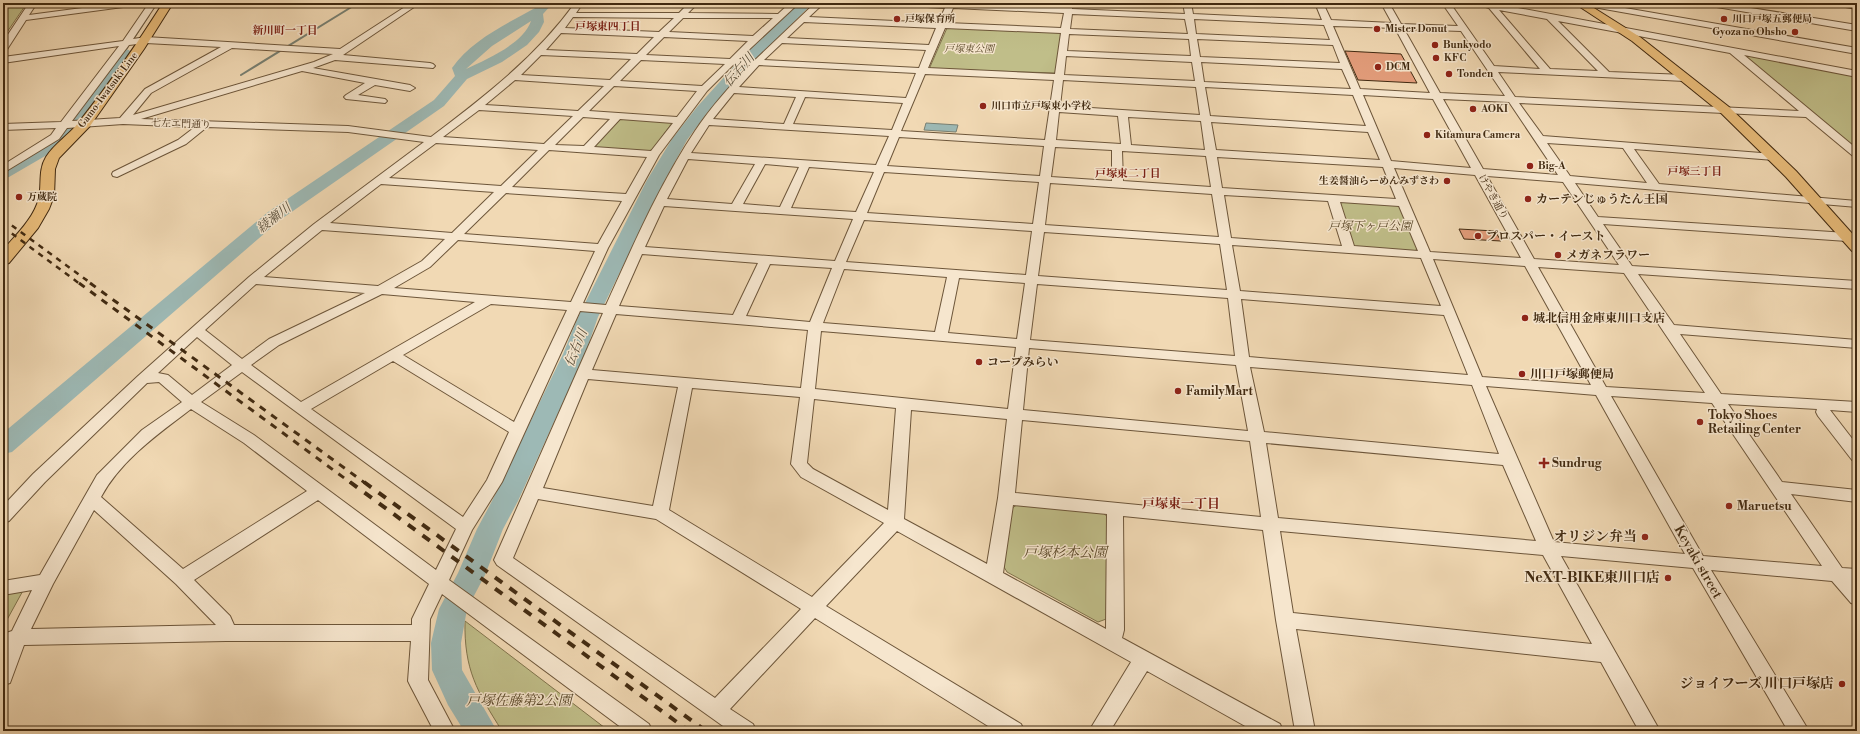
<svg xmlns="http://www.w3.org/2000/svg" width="1860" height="734" viewBox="0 0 1860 734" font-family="'Libre Bodoni','Noto Serif JP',serif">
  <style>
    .green { fill: #c0be89; stroke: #80744d }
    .water { fill: #9db9b5; stroke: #788073 }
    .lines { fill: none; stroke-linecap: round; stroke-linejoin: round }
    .stream { stroke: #788073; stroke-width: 2 }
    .river { fill: #9db9b5; fill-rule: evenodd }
    .building { fill: #e39d7b; stroke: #412a11 }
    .minor-casing { stroke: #6d563a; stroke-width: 2 }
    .major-casing { stroke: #412a11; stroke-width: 2 }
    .minor { fill: #f6e6ce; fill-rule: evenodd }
    .major { fill: #e8bc7a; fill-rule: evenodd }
    .rail-far2 { stroke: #412a11; stroke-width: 2.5; stroke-dasharray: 5.5 5.5; stroke-linecap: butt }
    .rail-far1 { stroke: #412a11; stroke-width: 3; stroke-dasharray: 7 7; stroke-linecap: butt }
    .rail { stroke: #412a11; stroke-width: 4; stroke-dasharray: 9 9; stroke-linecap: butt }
    .poi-dot { fill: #8f2418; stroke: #f6e6ce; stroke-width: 1.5 }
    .labels { text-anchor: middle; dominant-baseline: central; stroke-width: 3; stroke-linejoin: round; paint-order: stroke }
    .far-poi-label { font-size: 10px; font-weight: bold; fill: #412a11; stroke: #f6e6ce; text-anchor: start }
    .far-park-label { font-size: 10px; font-style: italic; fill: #5a4829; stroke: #f6e6ce }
    .far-street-label { font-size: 10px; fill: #412a11; stroke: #f6e6ce }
    .far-neighbourhood-label { font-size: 11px; font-weight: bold; fill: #7a1f14; stroke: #f6e6ce }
    .poi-label { font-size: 12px; font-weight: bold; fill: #412a11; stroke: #f6e6ce; text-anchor: start }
    .park-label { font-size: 12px; font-style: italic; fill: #5a4829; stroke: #f6e6ce }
    .water-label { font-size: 13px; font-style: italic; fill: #584e3a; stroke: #f6e6ce }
    .neighbourhood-label { font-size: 13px; font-weight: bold; fill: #7a1f14; stroke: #f6e6ce }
    .near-poi-label { font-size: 14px; font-weight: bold; fill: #412a11; stroke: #f6e6ce; text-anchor: end }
    .near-park-label { font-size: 14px; font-style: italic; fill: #5a4829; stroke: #f6e6ce }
    .near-street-label { font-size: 14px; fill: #412a11; stroke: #f6e6ce }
  </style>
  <rect width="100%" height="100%" fill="#f1d9b4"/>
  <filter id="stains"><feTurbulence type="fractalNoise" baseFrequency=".005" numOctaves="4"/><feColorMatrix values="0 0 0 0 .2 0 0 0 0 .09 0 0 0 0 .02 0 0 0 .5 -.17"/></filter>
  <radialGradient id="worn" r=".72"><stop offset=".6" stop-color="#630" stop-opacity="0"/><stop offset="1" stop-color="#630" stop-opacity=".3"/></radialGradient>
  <g class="green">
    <path d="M3,3H27L3,38Z"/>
    <path d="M953,27L1057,32L1061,33L1056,73L931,69L930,67L947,28Z"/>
    <path d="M1743,55L1857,75V151Z"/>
    <path d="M622,118L669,121L672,123L653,149L647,152L594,148L593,147Z"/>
    <path d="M1343,201L1396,205L1401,208L1417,248L1415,252L1358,248L1352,245L1337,203Z"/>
    <path d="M1018,504L1102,512L1110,519L1109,618L1098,622L1007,572L1004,567L1011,509Z"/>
    <path d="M25,587L3,627V591Z"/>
    <path d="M465,621L609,731H502C477,691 464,670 465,621Z"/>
  </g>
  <path class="water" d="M926,123L958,125L956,132L924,130Z"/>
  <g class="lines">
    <g class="stream">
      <path d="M132,41L149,15"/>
      <path d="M124,53L130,43"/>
      <path d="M241,75L358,3"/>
    </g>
    <g class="river">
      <path d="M540,3H553L543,14L544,22L539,32L527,45L502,62L467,79L444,106L280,220L12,452L3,454V433L268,212L434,100L455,76L452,68C471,40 508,23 537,7ZM531,21C523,44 487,59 466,69L492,46Z"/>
      <path d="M800,3H813L754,61L707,113L687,140L665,180L598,317L585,354L518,501L503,529L485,575L467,609L461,643L462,670L497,731H464L448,705L432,670L431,643L439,609L458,573L477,529L492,501L563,354L578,317L647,180L672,139L697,107L744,55Z"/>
      <path d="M124,49L129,50L131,53L81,125L78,126L79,128L77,131L52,152L9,177L3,178V166L40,146L68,124L67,122L119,50Z"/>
    </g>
  </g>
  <g class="building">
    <path d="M1345,51L1401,54L1417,83L1358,80Z"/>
    <path d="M1459,229L1495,231L1501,241L1464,239Z"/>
  </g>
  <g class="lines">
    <g class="minor-casing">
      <g id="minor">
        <path d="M29,3H37L29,15L120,3H142L138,5L26,20L6,51L3,52V42Z"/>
        <path d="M149,3H157L133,39L146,37L340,49L411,3H420L343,55L430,63L433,64L435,66L433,68L335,60L313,68L410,85L415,88L410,91L375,85L358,95L385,99L387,101L385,103L346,99L344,97L346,95L365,83L302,71L141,119L348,126L431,137C485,96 536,57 575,3H583L576,13H679L689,3H698L688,13L778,14L790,3H799L739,59L755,60L815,3H824L809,17L938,23L945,8L891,5L887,3H955L1064,8L1065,3H1073L1072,9L1185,14L1183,3H1191L1193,14L1322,20L1315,3H1323L1331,20L1392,23L1381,3H1389L1401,24L1458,26L1442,3H1450L1494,66L1540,69L1489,8L1473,3H1498L1497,4L1857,71V77L1744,55L1857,149V157L1853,156L1806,117L1519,103L1543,136L1774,154L1779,157L1774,160L1634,149L1659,184L1857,201V207L1575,183L1598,217L1847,233L1853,237L1847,241L1603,224L1632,266L1857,281V289L1638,274L1674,325L1857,340V348L1680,334L1721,394L1857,402V412L1830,410L1857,445V461L1852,460L1818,416L1816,412L1817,409L1728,404L1782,482L1857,490V502L1791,494L1842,568L1857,569V583H1855L1857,585V605L1851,603L1832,581L1711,570L1809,731H1788L1693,568L1561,556L1660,731H1639L1601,662L1296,629L1315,731H1295L1276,620L1263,530L1123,516L1124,630L1122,638L1280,724L1283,731H1254L1147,671L1110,731H1089L1131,662L897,531L826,606L1021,724L1024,731H996L815,618L730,709L753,724L756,731H730L497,565L494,560L603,313L580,311L502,482L472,530L449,580L649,724L652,731H626L442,594L430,619L428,680L455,731H434L411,687L408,681L411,641H226L24,645L10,683L3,685V634L12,631L32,590L3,595V581L40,575L97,475L142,430L182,402L159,382L147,383L45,482L9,521L3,523V506L33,474L138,376L249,277L314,224L424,142L348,132L207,127L186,144L117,177L113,176L112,174L113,172L178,140L195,127L123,124L67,128L59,139L3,173V165L51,135L56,128L3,130V124L61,122L119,46L3,63V57L123,41ZM953,8L1064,13L1061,28L947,23ZM1499,10L1547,19L1598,71L1550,69ZM1072,14L1185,19L1188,34L1070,29ZM573,17L674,18L659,32L565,28ZM683,18H773L753,36L669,32ZM1194,19L1324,25L1330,40L1196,34ZM1558,21L1730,53L1799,111L1515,97L1498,72L1685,81L1690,78L1685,75L1609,72ZM804,22L936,28L929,45L787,38ZM1333,26L1395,28L1430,93L1360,89ZM945,28L1061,33L1055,74L928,68ZM1404,29L1461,31L1505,96L1440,93ZM561,33L654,37L637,54L546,50ZM1069,34L1189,39L1191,56L1067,51ZM664,37L748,41L730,59L646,55ZM1197,39L1333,45L1340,63L1200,57ZM146,43L221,47L145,89L120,118L72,121L129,45ZM782,43L926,50L919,68L764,60ZM232,48L333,54L314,62L133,115L151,93ZM541,55L631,59L610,80L521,75ZM1066,56L1192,62L1195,81L1064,75ZM641,60L725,64L702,86L620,81ZM1201,62L1342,69L1351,89L1204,82ZM734,64L750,65C730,86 711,107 695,131C659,185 633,246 606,305L583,303L608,248L659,155L707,91ZM759,65L916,73L906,98L739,87ZM925,74L1054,80L1045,140L901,131ZM515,80L604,86L578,111L485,105ZM1063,80L1196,87L1200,115L1060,106ZM614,86L697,91L677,117L589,111ZM1205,87L1353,95L1366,126L1210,116ZM734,93L796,97L784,124L713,119ZM1363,95L1433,99L1471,168L1391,161ZM805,97L903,103L892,130L793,124ZM1443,99L1509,102L1558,175L1483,169ZM479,110L573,116L544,144L443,137ZM1059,112L1118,116L1121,144L1056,140ZM583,117L610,119L584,146L555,145ZM1128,117L1201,121L1205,150L1131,145ZM620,119L673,123L651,151L594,147ZM1211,122L1368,132L1380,160L1216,150ZM709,125L889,136L876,165L691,153ZM899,137L1044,146L1040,176L887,166ZM436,143L538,150L501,186L389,178ZM1547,143L1623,148L1647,183L1570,176ZM1055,147L1112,150V181L1051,177ZM549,150L647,157L626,194L512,187ZM1122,151L1206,156L1211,187L1123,181ZM1217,157L1383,167L1396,199L1222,188ZM688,159L755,164L732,204L667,199ZM765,164L799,167L780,207L743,204ZM809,167L874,172L856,212L791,208ZM1394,168L1475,175L1521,258L1430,252ZM884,172L1039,182L1033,224L867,213ZM1487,176L1563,182L1619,265L1534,259ZM1050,183L1212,194L1219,237L1045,225ZM381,184L494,192L452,233L330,223ZM506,193L622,201L598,244L464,234ZM1224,195L1328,201L1342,246L1231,238ZM1340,202L1399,206L1418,251L1354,246ZM664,206L853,219L835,261L645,247ZM864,220L1032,231L1026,275L846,262ZM322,230L445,239L422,261L378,286L264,277ZM1044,232L1220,244L1227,290L1038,276ZM458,240L595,251L571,302L394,288L430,267ZM1232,245L1421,258L1441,306L1240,291ZM642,254L758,263L733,315L619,306ZM1433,259L1525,266L1591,385L1482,377ZM770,264L832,268L810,322L746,316ZM1538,267L1624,273L1705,393L1606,387ZM844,269L947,277L935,332L823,323ZM959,278L1025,283L1017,339L948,333ZM256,284L365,293L269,339L242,359L205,330ZM1037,284L1228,298L1235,356L1030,340ZM382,294L475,302L301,402L251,365L279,345ZM1241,299L1444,315L1468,375L1249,357ZM491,304L567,310L514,422L403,355ZM616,314L808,330L801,388L592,370ZM821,331L1016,347L1008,409L815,389ZM197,337L232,365L192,395L168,375L158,373ZM1029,348L1236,365L1248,431L1023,410ZM393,361L509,432L487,480L463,517L311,409ZM1250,367L1472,385L1499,454L1264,432ZM242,372L456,529L436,570L254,435L201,402ZM588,379L678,387L653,506L543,488ZM1486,386L1596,395L1685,554L1554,542ZM692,388L800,397L791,464L801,477L884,523L812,597L669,510ZM1611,396L1712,403L1822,566L1703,556ZM814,399L896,408L888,510L813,469L807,463ZM191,409L244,443L307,491L183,569L101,497C121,460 158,434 191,409ZM911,410L1007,419L998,498L987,564L904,519ZM1022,420L1250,441L1261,517L1015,493ZM1266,443L1503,465L1536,541L1278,518ZM538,499L656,519L801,609L715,698L513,558ZM318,500L429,584L412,619V625H234L230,616L194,580ZM1013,505L1107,514L1106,629L1003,573ZM94,510L176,584L216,625L31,629L53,584ZM1280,531L1543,555L1592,644L1293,613Z"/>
        <path d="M1578,3H1596L1857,48V54L1582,5Z"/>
        <path d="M1701,3H1720L1857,25V31L1705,5Z"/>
        <path d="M1830,3L1857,5V9L1834,5Z"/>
      </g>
    </g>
    <g class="major-casing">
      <g id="major">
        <path d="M163,3H173L144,49L90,126L59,158L55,169L54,196L49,209L38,228L9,263L3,265V250C16,235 34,218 39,198C42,184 38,170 46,157C55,143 69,135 79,122C109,84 137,44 163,3Z"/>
        <path d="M1574,3H1586L1640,37L1729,107L1796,171L1857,239V253L1852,251L1786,177L1721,113L1632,41Z"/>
      </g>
    </g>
    <use href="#minor" class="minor"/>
    <use href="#major" class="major"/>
    <g class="rail-far2">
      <path d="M3,219L92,284"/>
      <path d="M3,227L80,284"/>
    </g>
    <g class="rail-far1">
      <path d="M79,283L351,483"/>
      <path d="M90,283L365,483"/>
    </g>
    <g class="rail">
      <path d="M350,482L689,731"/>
      <path d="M364,482L706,731"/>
    </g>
  </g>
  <g class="poi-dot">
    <circle cx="897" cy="19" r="4"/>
    <circle cx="1724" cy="19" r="4"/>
    <circle cx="1377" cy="29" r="4"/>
    <circle cx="1795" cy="32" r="4"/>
    <circle cx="1435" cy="45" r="4"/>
    <circle cx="1436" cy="58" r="4"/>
    <circle cx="1378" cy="67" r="4"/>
    <circle cx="1449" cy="74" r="4"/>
    <circle cx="983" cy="106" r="4"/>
    <circle cx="1473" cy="109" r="4"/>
    <circle cx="1427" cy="135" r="4"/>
    <circle cx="1530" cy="166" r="4"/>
    <circle cx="1447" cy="181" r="4"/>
    <circle cx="19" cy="197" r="4"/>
    <circle cx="1528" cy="199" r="4"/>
    <circle cx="1478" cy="236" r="4"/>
    <circle cx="1558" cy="255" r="4"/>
    <circle cx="1525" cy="318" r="4"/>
    <circle cx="979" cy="362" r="4"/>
    <circle cx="1522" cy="374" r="4"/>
    <circle cx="1178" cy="391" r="4"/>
    <circle cx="1700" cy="422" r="4"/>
    <path d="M1542 457h4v4h4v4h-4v4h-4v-4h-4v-4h4z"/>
    <circle cx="1729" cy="506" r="4"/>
    <circle cx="1645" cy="537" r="4"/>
    <circle cx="1668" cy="578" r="4"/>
    <circle cx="1842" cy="684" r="4"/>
  </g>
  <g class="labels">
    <g class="far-poi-label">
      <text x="905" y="19">戸塚保育所</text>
      <text x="1732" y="19">川口戸塚五郵便局</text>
      <text x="1385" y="29">Mister Donut</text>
      <text x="1787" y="32" text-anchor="end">Gyoza no Ohsho</text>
      <text x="1443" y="45">Bunkyodo</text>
      <text x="1444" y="58">KFC</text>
      <text x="1386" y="67">DCM</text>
      <text x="1457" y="74">Tonden</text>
      <text x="991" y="106">川口市立戸塚東小学校</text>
      <text x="1481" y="109">AOKI</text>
      <text x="1435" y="135">Kitamura Camera</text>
      <text x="1538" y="166">Big-A</text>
      <text x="1439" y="181" text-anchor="end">生姜醤油らーめんみずさわ</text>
      <text x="27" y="197">万蔵院</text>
    </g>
    <g class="far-park-label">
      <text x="969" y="49">戸塚東公園</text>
    </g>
    <g class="far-street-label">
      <text transform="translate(108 90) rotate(-53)">Gamo-Iwatsuki Line</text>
      <text transform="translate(181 124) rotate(2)">七左エ門通り</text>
      <text transform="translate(1493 197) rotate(61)">けやき通り</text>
    </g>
    <g class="far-neighbourhood-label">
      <text x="608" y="27">戸塚東四丁目</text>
      <text x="285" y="31">新川町一丁目</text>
      <text x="1695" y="172">戸塚三丁目</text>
      <text x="1128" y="174">戸塚東二丁目</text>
    </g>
    <g class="poi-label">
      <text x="1536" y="199">カーテンじゅうたん王国</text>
      <text x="1486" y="236">プロスパー・イースト</text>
      <text x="1566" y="255">メガネフラワー</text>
      <text x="1533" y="318">城北信用金庫東川口支店</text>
      <text x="987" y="362">コープみらい</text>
      <text x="1530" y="374">川口戸塚郵便局</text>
      <text x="1186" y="391">FamilyMart</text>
      <text x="1708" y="415">Tokyo Shoes<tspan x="1708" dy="14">Retailing Center</tspan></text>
      <text x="1552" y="463">Sundrug</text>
      <text x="1737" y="506">Maruetsu</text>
    </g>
    <g class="park-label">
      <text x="1370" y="226">戸塚下ヶ戸公園</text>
    </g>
    <g class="water-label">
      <text transform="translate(739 70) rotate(-48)">伝右川</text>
      <text transform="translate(274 218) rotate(-38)">綾瀬川</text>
      <text transform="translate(576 348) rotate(-68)">伝右川</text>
    </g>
    <g class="neighbourhood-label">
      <text x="1181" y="504">戸塚東一丁目</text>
    </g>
    <g class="near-poi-label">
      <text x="1637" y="537">オリジン弁当</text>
      <text x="1660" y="578">NeXT-BIKE東川口店</text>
      <text x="1834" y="684">ジョイフーズ 川口戸塚店</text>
    </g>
    <g class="near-park-label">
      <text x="1065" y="553">戸塚杉本公園</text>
      <text x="519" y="701">戸塚佐藤第2公園</text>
    </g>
    <g class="near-street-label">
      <text transform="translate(1698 562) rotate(60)">Keyaki street</text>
    </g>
  </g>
  <rect width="1860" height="734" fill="none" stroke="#f1d9b4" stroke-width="16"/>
  <rect x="4" y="4" width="1852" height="726" fill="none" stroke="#412a11" stroke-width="2"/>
  <rect x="8" y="8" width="1844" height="718" fill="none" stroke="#412a11"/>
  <rect width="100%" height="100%" filter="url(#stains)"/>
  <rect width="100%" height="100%" fill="url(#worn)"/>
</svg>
